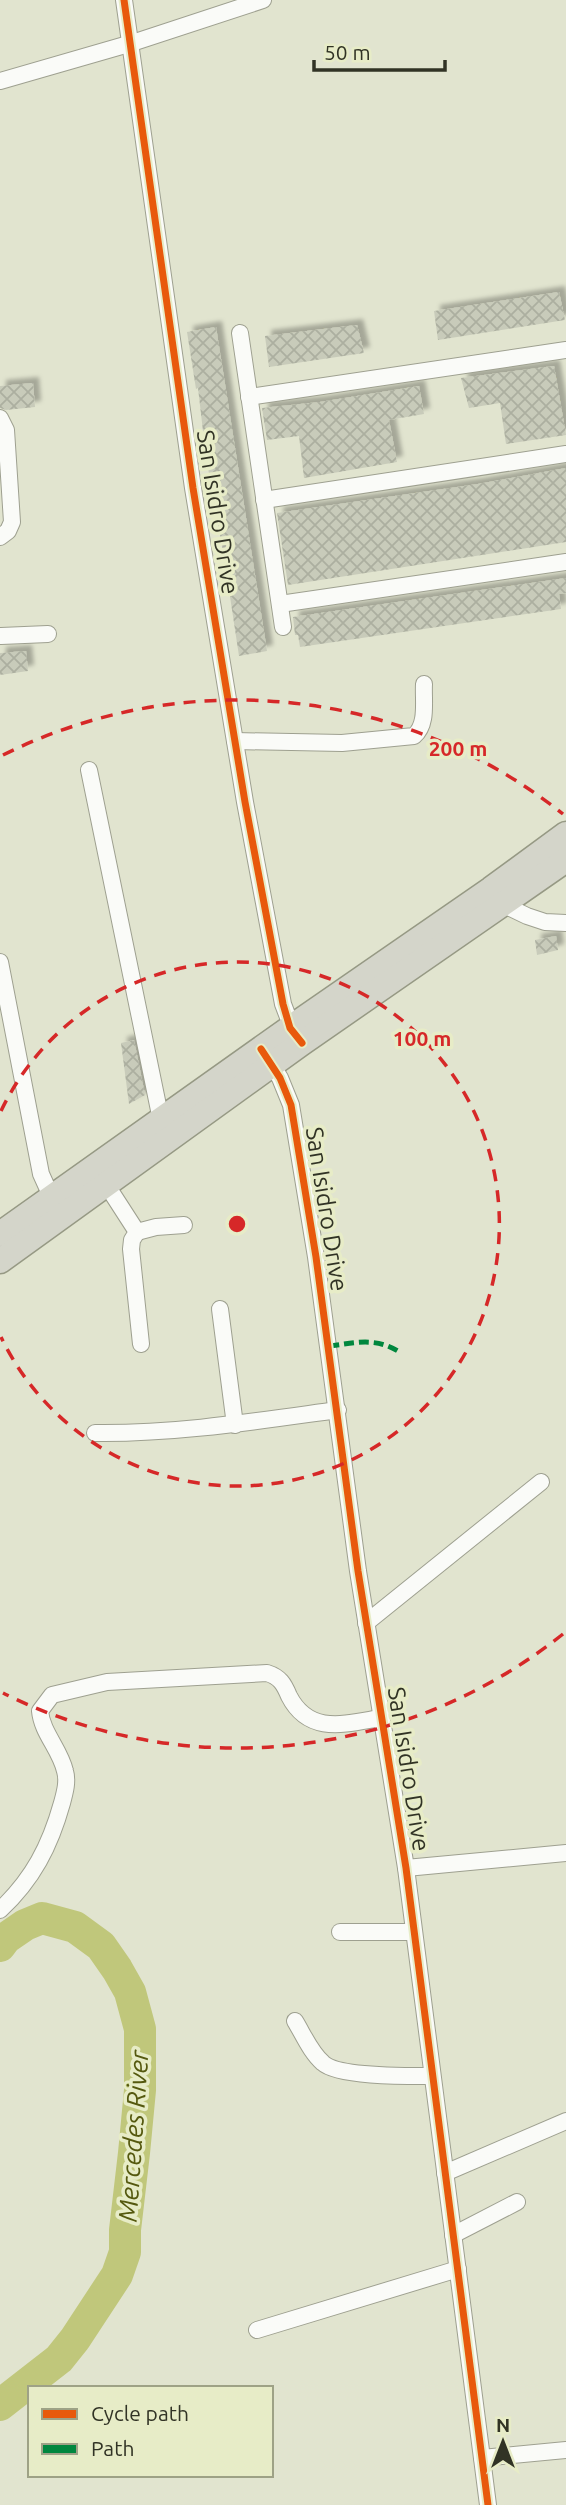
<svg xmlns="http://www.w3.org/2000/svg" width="566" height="2505" viewBox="0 0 566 2505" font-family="Ubuntu,sans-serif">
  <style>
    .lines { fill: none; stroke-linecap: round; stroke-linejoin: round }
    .river { stroke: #c0c77b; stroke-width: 32 }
    .building { fill: url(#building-cross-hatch); filter: url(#shadow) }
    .minor-casing { stroke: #9ea090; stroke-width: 18 }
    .trunk-casing { stroke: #969984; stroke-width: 27 }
    .minor { stroke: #fafbf8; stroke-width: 16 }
    .trunk { stroke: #d4d5ca; stroke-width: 24 }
    .quiet { stroke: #00873e; stroke-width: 5; stroke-dasharray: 10 5; stroke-linecap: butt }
    .cycleway-casing { stroke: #e7ecc7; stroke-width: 11 }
    .cycleway { stroke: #e8590c; stroke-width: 7 }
    .ring { fill: none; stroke: #d62828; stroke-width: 3.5; stroke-dasharray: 12 9 }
    .labels { text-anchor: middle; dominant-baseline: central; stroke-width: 7; stroke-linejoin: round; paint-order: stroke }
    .street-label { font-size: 24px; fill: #313325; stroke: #e7ecc7 }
    .water-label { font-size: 26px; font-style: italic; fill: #55590f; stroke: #e7ecc7 }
    .centre { fill: #d62828; stroke: #e7ecc7; stroke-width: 3.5 }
    .ring-label { font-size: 21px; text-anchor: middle; font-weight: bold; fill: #d62828; stroke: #e7ecc7; stroke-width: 7; stroke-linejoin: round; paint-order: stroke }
  </style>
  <defs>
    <pattern id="building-cross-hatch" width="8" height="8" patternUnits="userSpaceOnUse" patternTransform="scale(1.75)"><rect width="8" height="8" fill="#c8cbba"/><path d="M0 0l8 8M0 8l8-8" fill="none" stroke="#acafa0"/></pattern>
    <filter id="shadow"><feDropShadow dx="6" dy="-6" stdDeviation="2" flood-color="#0004"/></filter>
  </defs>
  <rect width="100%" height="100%" fill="#e1e4cf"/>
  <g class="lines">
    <path class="river" d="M0,1946L6,1938L25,1925L42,1918L75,1927L101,1946L117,1969L130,1992L140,2029V2090L134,2153L125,2230V2252L117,2275L75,2339L59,2359L0,2405"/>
  </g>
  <g class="building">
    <path d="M559,292L565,320L438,340L434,311Z"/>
    <path d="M357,325L364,353L269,367L265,336Z"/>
    <path d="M216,327L267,651L239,656L224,557L206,457L198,388L196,389L187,332Z"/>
    <path d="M554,366L566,435L506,444L500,403L469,408L461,378Z"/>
    <path d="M33,383L35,407L6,410L0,408V386Z"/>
    <path d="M419,386L424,414L389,420L397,462L304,478L299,436L267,440L262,408L320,402Z"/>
    <path d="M566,468V542L288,585L277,513L478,484Z"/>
    <path d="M566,578V593L559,594L561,609L300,647L298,635H295L293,617Z"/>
    <path d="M26,651L28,671L0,675V653Z"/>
    <path d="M556,936L558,950L537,955L535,940Z"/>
    <path d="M134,1040L145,1095L129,1104L121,1043Z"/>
  </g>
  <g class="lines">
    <g class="minor-casing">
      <g id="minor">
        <path d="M124,0L193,488L245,802L283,1004L294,1033"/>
        <path d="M0,81L132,43L263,0"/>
        <path d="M240,333L283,627"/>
        <path d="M249,397L566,350"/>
        <path d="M0,418L6,430L12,522L8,531L0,537"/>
        <path d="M264,500L566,454"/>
        <path d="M280,604L566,562"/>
        <path d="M1,636L48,634"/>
        <path d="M235,741L342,743L414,736C428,724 423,701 424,684"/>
        <path d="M89,770L161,1120"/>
        <path d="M502,904L527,916L545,922L566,923"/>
        <path d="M0,962L41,1174L55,1205"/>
        <path d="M267,1057L280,1078L291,1105L316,1257L358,1571L406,1868L488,2505"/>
        <path d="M106,1184L137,1232L132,1240L131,1249L141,1344"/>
        <path d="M137,1232L156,1227L184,1225"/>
        <path d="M220,1309L235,1425"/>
        <path d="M95,1433C176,1434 257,1421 338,1410"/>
        <path d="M366,1623L541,1482"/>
        <path d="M406,1868L566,1853"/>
        <path d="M0,1910C33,1879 50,1846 62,1803C65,1792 68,1781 65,1771C60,1749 42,1733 40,1711L52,1695L107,1682L267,1673C280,1677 284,1684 289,1696C309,1735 344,1724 381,1718"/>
        <path d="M340,1932H413"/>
        <path d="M295,2021C303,2034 311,2053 323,2063C338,2077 409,2076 432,2076"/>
        <path d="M445,2173L566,2121"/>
        <path d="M453,2235L517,2202"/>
        <path d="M257,2330L458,2269"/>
        <path d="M482,2458L566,2450"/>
      </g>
    </g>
    <g class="trunk-casing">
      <g id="trunk">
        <path d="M0,1234L290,1028L491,889L566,834"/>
        <path d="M0,1261L302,1043L566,860"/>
      </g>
    </g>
    <use href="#minor" class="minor"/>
    <use href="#trunk" class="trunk"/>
    <path class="quiet" d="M329,1346C355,1343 374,1337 398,1351"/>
    <g class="cycleway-casing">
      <g id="cycleway">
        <path d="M124,0L193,488L245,802L283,1004L290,1028L302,1043"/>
        <path d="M261,1049L280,1078L291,1105L316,1257L358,1571L406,1868L488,2505"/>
      </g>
    </g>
    <use href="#cycleway" class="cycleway"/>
  </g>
  <g class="ring">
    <path d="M1 1111A262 262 0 1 1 1 1337"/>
    <path d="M563 1634A524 524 0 0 1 3 1693M3 755A524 524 0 0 1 563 814"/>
  </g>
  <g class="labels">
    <g class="street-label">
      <text transform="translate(218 512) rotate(81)">San Isidro Drive</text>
      <text transform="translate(327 1209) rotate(81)">San Isidro Drive</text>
      <text transform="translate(409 1769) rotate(81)">San Isidro Drive</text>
    </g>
    <g class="water-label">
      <text transform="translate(133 2136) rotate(-86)">Mercedes River</text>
    </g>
  </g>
  <circle cx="237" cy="1224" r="10" class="centre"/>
  <g class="ring-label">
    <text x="458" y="756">200 m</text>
    <text x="422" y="1046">100 m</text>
  </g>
  <rect x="28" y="2386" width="245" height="91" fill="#e7ecc7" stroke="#9ea286" stroke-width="2"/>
  <rect x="42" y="2409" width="35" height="10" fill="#e8590c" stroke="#9ea286" stroke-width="2"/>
  <text x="91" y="2421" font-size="21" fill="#313325">Cycle path</text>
  <rect x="42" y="2444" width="35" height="10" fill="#00873e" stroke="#9ea286" stroke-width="2"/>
  <text x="91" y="2456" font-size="21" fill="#313325">Path</text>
  <g transform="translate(503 2442)" stroke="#e7ecc7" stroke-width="5" paint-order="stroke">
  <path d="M0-5L12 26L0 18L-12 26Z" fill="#313325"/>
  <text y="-10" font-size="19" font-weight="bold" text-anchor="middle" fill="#313325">N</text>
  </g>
  <path d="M314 60v10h131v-10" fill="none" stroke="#313325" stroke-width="3.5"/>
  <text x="324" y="60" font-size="21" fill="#313325" stroke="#e7ecc7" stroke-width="5" paint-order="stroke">50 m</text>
</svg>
